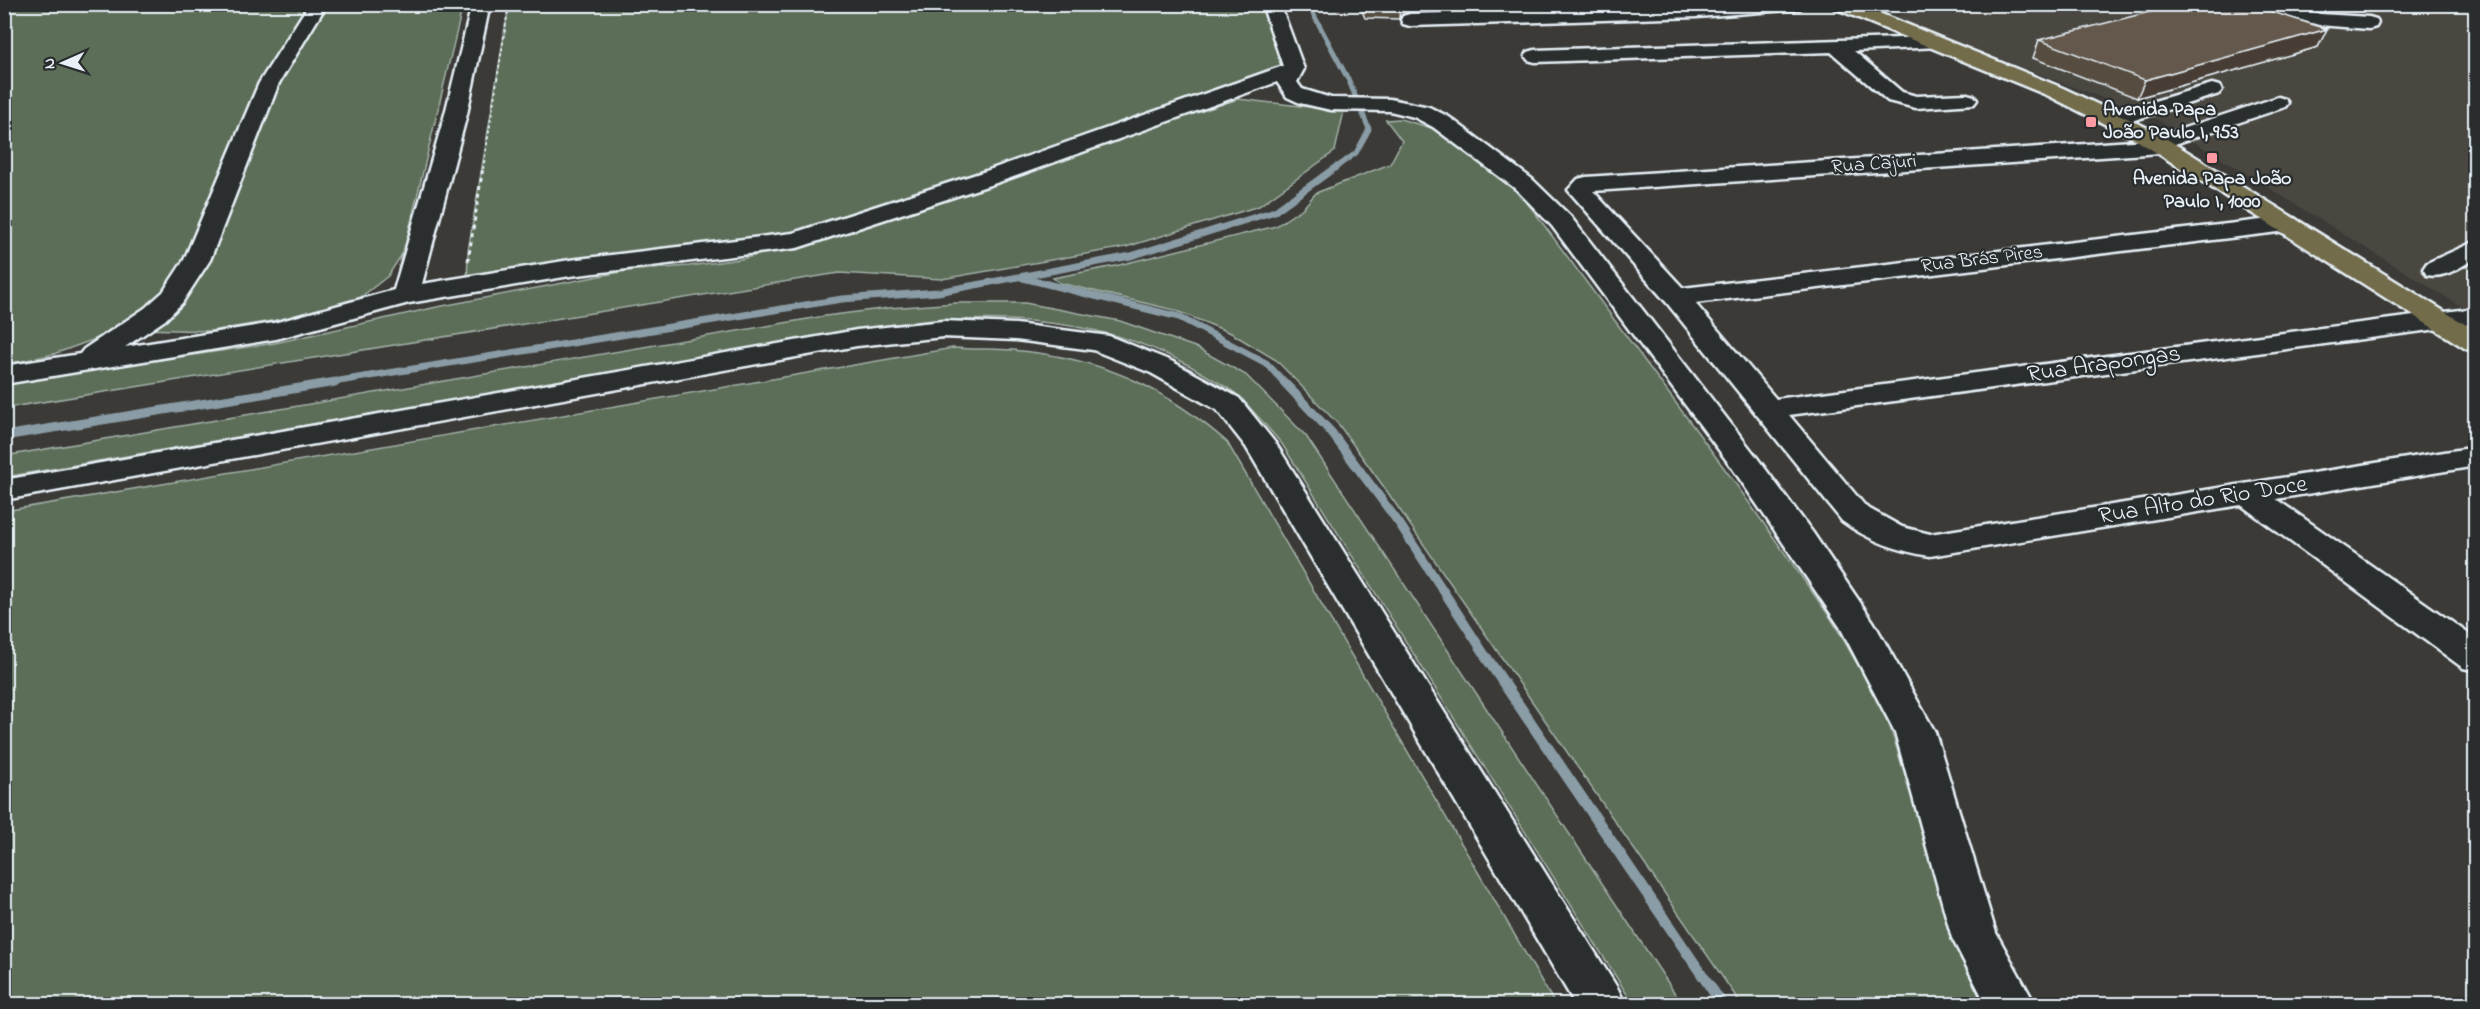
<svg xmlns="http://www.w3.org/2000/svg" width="2480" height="1009" viewBox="0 0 2480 1009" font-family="'Indie Flower',sans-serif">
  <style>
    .built { fill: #4a4641 }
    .green { fill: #5d6e58; stroke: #a2b0a8; stroke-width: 1.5 }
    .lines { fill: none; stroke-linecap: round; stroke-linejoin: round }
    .stream-far3 { stroke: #8a9ca6; stroke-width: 5 }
    .stream-far2 { stroke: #8a9ca6; stroke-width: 7 }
    .stream-far1 { stroke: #8a9ca6; stroke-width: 9 }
    .stream { stroke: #8a9ca6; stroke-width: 11 }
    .minor-casing { stroke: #e8f1f8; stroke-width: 5 }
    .major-casing { stroke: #e8f1f8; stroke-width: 5 }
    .path-far1 { stroke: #e8f1f8; stroke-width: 2; stroke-dasharray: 3 3; stroke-linecap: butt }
    .path { stroke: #e8f1f8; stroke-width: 3; stroke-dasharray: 4 4; stroke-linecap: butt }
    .minor { fill: #2a2d2e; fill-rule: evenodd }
    .major { fill: #726c4b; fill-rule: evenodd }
    .wall { fill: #564d40; stroke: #e8f1f8; stroke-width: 1.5 }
    .shaded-wall { fill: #463e34; stroke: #e8f1f8; stroke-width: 1.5 }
    .building { fill: #64594b; stroke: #e8f1f8; stroke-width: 1.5 }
    .poi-dot { fill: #ff9aa2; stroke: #2a2d2e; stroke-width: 2 }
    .labels { text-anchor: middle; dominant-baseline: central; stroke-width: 4.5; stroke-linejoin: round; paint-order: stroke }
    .far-poi-label { font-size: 20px; font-weight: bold; fill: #e8f1f8; stroke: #2a2d2e; text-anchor: start }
    .far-street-label { font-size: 20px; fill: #e8f1f8; stroke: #2a2d2e }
    .street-label { font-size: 24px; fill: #e8f1f8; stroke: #2a2d2e }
  </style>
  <rect width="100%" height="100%" fill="#3b3a37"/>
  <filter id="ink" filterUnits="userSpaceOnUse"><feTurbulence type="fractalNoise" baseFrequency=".0167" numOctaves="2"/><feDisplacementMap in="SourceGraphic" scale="12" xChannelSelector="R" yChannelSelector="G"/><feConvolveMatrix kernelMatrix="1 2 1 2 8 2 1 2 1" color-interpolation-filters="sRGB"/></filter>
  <g filter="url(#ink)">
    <path class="built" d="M1941,4L2475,5V315L2155,118L1891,18Z"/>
    <g class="green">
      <path d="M4,5H312L187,261L166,297L109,334L54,354L5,365Z"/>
      <path d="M324,5H463L404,251L388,276L357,300L295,317L211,331L141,329L205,260L289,64Z"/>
      <path d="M509,5H1271L1294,69L797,240L467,285L468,251Z"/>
      <path d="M1238,99L1344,111L1335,151L1259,206L1126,247L942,279L839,273L5,408L4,383L275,343L437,307L626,271L689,266L741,259L797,246Z"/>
      <path d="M1400,119L1442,131L1518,190L1733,480L1832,620L1885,711L1965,966L1983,1004H1741L1386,490L1339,425L1276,360L1231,333L1174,310L1060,283L1053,278L1115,266L1276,226L1303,208L1316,193L1390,164L1402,141L1386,120Z"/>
      <path d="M956,303H1025L1120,321L1195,347L1246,375L1306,436L1682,1004H1633L1282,444C1267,427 1252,408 1235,393C1226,386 1214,380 1204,374C1109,316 1002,314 894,324L5,477V456L825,316L889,308Z"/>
      <path d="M953,348C979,350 1005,348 1031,352C1110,362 1167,390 1227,442L1555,1004H5V511Z"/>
    </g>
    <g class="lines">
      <path class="stream-far3" d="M1308,4L1349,81L1369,129L1356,153L1334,169"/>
      <g class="stream-far2">
        <path d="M1023,278L1179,317L1266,363L1285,383"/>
        <path d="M327,383L842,299L938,292L1131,256L1275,211L1336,167"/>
      </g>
      <g class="stream-far1">
        <path d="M1284,382L1331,432L1399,523L1487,658"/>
        <path d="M4,436L336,382"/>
      </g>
      <path class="stream" d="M1486,657L1722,1004"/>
      <g class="minor-casing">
        <g id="minor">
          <path d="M309,4H327L279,83L210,260L182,303L165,320L125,347L274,323L394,290L445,114L472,4H490L467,114L422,284L570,260L793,233L986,171L1283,66L1262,4H1280L1304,69L1297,82L1302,89L1331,98L1390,99L1429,107L1449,117L1532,179L1570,216L1755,455L1813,533L1874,623L1935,732L1996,933L2035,1004H1986L1952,938L1895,732L1840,627L1733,469L1552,226L1516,189L1433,127L1414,117L1390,111L1331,110L1300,103L1287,97L1277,82L1002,181L797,248L570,276L409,303L276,339L4,384V366L80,354L84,349L145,308L163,292L184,260L259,83Z"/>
          <path d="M1723,4H1808L1799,9L1697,17L1410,26L1403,24L1401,20L1403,16L1410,14Z"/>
          <path d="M2255,4H2286L2320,14L2369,17L2376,19L2378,23L2376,27L2369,29L2319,25L2258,8Z"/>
          <path d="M1932,37L1939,39L1942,43L1939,47L1854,51L1902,92L1916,96L1967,94L1974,96L1977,100L1974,104L1916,108L1888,101L1831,52L1535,62L1528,60L1525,56L1528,52L1535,50Z"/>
          <path d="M2212,84L2219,86L2222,90L2219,94L2115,126L2107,125L2104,120L2107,115Z"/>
          <path d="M2278,97L2285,99L2288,103L2285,107L2172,145L2169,151L2161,153L1593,191L1683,288L2287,217L2296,219L2299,224L2296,229L2287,231L1695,303L1776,399L2476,308V324L1789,415L1866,507L1902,527L1930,534L2476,447V466L2276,499L2476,639V671L2463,668L2241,505L1930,556C1898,551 1869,541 1842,521L1667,303L1568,190L1578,179L1586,177L2148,140Z"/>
          <path d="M2476,241V258C2460,267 2445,279 2427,275L2423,269L2427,263Z"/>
          <path d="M943,321L1016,324L1109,336L1171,361L1239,398L1276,444L1618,989L1625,1004H1575L1246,447L1217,410L1151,373L1093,350L1016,340L943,337L857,346L4,500V480L857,330Z"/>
        </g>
      </g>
      <g class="major-casing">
        <path id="major" d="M1831,4H1857L2063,88L2154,131L2476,331V351L2466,349L2138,141L2049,96L1834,8Z"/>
      </g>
      <path class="path-far1" d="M483,169L509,4"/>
      <path class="path" d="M468,261L483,167"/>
      <use href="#minor" class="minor"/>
      <use href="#major" class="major"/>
    </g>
    <g class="wall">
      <path d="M1359,4H1641L1410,12L1402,14L1399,19L1365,18Z"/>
      <path d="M2327,29L2318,47L2137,98L2033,58L2039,40Z"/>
    </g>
    <g class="shaded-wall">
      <path d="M1400,4H1410V12L1402,14L1399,19Z"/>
      <path d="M2327,29L2318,47L2137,98L2145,80Z"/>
    </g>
    <path class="building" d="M2181,4H2247L2327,29L2145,80L2039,40Z"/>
  </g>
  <g class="poi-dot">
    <rect x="2085" y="116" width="12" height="12" rx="3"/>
    <rect x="2206" y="152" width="12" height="12" rx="3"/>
  </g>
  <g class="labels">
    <g class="far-poi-label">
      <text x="2103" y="110">Avenida Papa<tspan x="2103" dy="23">João Paulo I, 953</tspan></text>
      <text x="2212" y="179" text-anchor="middle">Avenida Papa João<tspan x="2212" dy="23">Paulo I, 1000</tspan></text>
    </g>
    <g class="far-street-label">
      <text transform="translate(1874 165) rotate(-4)">Rua Cajuri</text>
      <text transform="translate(1982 260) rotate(-7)">Rua Brás Pires</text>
    </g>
    <g class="street-label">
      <text transform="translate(2104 365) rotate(-8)">Rua Arapongas</text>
      <text transform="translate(2203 501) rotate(-9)">Rua Alto do Rio Doce</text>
    </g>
  </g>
  <rect width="2480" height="1009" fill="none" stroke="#2a2d2e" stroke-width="24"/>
  <rect x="12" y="12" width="2456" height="985" fill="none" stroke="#e8f1f8" stroke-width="2" filter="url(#ink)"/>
  <g transform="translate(63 63) rotate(267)" stroke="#2a2d2e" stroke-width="4.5" paint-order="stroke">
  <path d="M0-4.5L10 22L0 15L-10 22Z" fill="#e8f1f8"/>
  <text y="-9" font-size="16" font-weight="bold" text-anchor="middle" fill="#e8f1f8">N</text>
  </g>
</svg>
